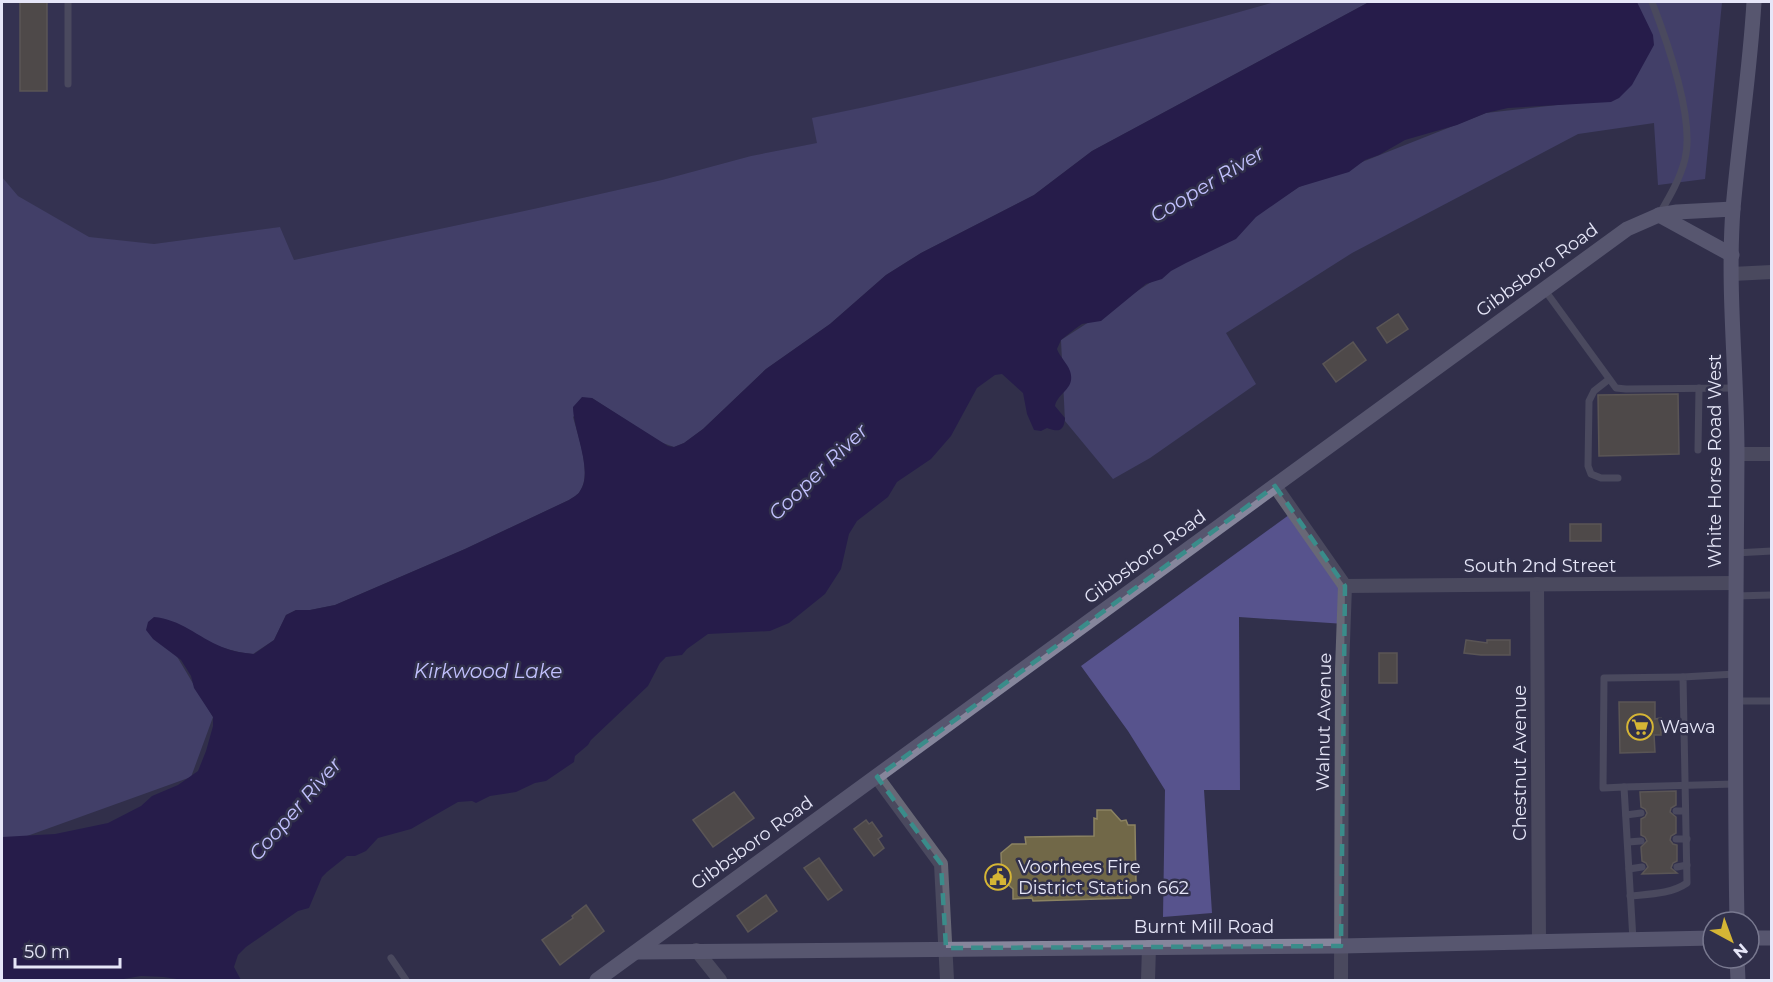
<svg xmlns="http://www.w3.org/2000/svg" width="1773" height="982" viewBox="0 0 1773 982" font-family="Montserrat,sans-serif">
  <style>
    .built { fill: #393759 }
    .green { fill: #57538d }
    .water { fill: #19064a }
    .building { fill: #716848; stroke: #8c8362; stroke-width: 1.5 }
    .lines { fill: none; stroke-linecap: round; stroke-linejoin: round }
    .lane { stroke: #686876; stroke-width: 7 }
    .street { stroke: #686876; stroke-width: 14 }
    .secondary { stroke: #86869c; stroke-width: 15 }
    .marked { fill: none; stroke: #3a8c8a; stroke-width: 4.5; stroke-dasharray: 12 8; stroke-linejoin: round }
    .labels { text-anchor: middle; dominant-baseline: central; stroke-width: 5; stroke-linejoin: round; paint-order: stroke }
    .street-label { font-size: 18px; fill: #e6e6f8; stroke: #31304b }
    .poi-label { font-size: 18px; fill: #e6e6f8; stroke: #31304b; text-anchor: start }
    .water-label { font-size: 20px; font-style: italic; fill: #c2c1fe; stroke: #31304b }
  </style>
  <rect width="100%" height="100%" fill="#31304b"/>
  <path class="built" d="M2,2H1275L1169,32L1055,63L911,98L813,118L818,143L751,156L662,180L538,208L294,260L280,227L154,244L89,238L18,196L2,177Z"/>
  <g class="green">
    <path d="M1275,2H1369L1092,151L1034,195L921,253L886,275L830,324L766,369L703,429L684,443L674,447L660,442L592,398L573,417C578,436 592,474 580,491C578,495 573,497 569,500L465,549L335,605L310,610H296L286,615L274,640L253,654C219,651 186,632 154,618L213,717L191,777L2,845V177L18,196L89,237L154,244L280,227L294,260L538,208L662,180L751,156L817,143L812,118C968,86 1122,46 1275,2Z"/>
    <path d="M1636,2H1722L1705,179L1658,185L1654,123L1578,134L1352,253L1226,333L1256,384L1150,458L1113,479L1065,421L1061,340L1299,187L1486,113L1619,98Z"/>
    <path d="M1293,512L1341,579L1345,624L1239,617L1240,790H1204L1212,913L1163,917L1165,790L1128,731L1081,666Z"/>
  </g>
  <path class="water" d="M1369,2H1637L1653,35L1654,45L1632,85L1619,98L1611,102L1508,108L1486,113L1457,125L1405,140L1379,155L1365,160L1349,172L1299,187L1256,217L1236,239L1186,263L1171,271L1162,279L1146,284L1101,321L1082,324L1075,329L1061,340L1057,349C1060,357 1067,363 1070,371C1076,389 1058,392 1055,406L1065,418C1064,432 1058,432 1047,428L1041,431L1034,430L1027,414L1023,393L1002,374L995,375L977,388L951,436L931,459L897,482L888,497L857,521L849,534L841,569L825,594L789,623L770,631L708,634L687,649L682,655L666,657L660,663L648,686L591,740L588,745L575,756L574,762L546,781L535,783L516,792L490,796L476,803L472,801L458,802L411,829L378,838L366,851L355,856H347L327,872L322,877L309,908L298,911L246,947L238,955L234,967L241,980H184L163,977L141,976L118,980H2V837L55,834L108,823L141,806L152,796L178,785L198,771L206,751L213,726V717L194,688L191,676L181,660L153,639L146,630L148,622L154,617C180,619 198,637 222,647C232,651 242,653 254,654L274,640L286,615L296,610H310L335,605L465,549L569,500C573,497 578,495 580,491C594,472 573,430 573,407L582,397L592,398L668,446L674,447L684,443L703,429L766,369L830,324L886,275L921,253L1034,195L1092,151Z"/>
  <g class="building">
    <rect x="20" y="2" width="27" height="89"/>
    <path d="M1398,314L1408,329L1387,343L1377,328Z"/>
    <path d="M1353,342L1366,360L1336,382L1323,364Z"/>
    <path d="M1678,394L1679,454L1599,456L1598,395Z"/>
    <rect x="1570" y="524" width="31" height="17"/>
    <path d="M1466,640L1487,643V640H1510V655H1481L1464,653Z"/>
    <rect x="1379" y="653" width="18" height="30"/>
    <path d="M1619,702H1655V719L1661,718V735H1654L1655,752L1620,753Z"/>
    <path d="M1676,791V805L1671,808L1670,812L1676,817V833L1671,836L1670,840L1673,844L1677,845V861L1673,863L1671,868L1677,873L1642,874L1648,867L1646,863L1642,861L1641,847L1647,841L1645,837L1641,835V819L1645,817L1647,813L1645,809L1641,807L1640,792Z"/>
    <path d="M734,792L754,818L713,847L693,820Z"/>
    <path d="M1097,810H1111L1121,821L1126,820L1128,825H1135L1136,882L1130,883L1131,898L1033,901L1032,898L1013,899V889L1002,879L1001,853L1012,844H1026L1025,837L1094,836V818L1097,819Z"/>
    <path d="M866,820L869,824L872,822L882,836L878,839L884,848L874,856L854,829Z"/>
    <path d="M819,858L842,890L828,900L804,868Z"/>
    <path d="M766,895L777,911L748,932L737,916Z"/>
    <path d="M586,905L604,931L560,965L542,940L573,918L572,916Z"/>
  </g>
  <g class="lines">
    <g class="lane">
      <path d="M68,2V84"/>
      <path d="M1652,2C1667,41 1695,118 1685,159C1680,179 1670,196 1660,213"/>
      <path d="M1544,289L1616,388L1626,389L1736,388"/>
      <path d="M1608,380L1594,391L1589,401L1588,466L1591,474L1601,478H1618"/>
      <path d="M1698,450L1699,388"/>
      <path d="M1735,553L1772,551"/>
      <path d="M1735,596L1772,595"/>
      <path d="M1735,701H1772"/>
      <path d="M1624,787L1735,784"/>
      <path d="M1676,811H1685"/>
      <path d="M1626,815L1641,813"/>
      <path d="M1676,839H1687"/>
      <path d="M1628,842L1641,841"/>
      <path d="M1677,867L1687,865"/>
      <path d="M1629,869L1642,867"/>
      <path d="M1630,896C1650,894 1671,894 1687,883L1683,677L1735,674"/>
      <path d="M1633,940L1624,787L1603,788L1604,678L1683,677"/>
      <path d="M391,958L406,980"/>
    </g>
    <g class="street">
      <path d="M1732,274L1772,272"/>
      <path d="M1737,454H1772"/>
      <path d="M1275,486L1345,586L1342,669L1341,980"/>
      <path d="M1537,584L1539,941"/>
      <path d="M1345,586L1735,583"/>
      <path d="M877,777L941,864L947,980"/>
      <path d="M696,950L720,980"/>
      <path d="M1148,980L1149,947"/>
    </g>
    <g class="secondary">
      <path d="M1659,215L1732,255"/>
      <path d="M1737,922C1734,766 1736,610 1737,454C1737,373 1727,290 1733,209C1739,140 1750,71 1754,2"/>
      <path d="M1749,938H1772"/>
      <path d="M637,952L1341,946L1713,938"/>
      <path d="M1737,958L1738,980"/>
      <path d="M597,980L1627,229L1659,215L1677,212L1733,209"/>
    </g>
  </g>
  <path d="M0 0H1773V982H0ZM1275,486L1345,586L1341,946L946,948L941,864L877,777Z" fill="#31304b" fill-opacity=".55" fill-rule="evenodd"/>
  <path class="marked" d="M1275,486L1345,586L1341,946L946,948L941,864L877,777Z"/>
  <defs>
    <g id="supermarket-ring" transform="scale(1.35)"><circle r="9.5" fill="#31304b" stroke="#d5b535" stroke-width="1.5"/><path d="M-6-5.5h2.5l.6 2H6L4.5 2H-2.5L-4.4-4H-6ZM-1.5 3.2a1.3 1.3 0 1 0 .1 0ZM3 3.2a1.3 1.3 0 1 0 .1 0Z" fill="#d5b535"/></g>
    <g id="civic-ring" transform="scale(1.35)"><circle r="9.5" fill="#31304b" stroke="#d5b535" stroke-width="1.5"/><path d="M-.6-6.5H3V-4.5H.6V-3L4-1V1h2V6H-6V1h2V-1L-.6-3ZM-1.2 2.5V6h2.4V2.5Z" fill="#d5b535"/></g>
  </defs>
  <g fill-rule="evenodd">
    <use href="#supermarket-ring" x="1640" y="727"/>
    <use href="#civic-ring" x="998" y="877"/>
  </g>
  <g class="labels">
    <g class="street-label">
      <text transform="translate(1537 270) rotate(-36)">Gibbsboro Road</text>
      <text transform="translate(1715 461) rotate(-90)">White Horse Road West</text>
      <text transform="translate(1145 557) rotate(-36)">Gibbsboro Road</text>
      <text x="1540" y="566">South 2nd Street</text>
      <text transform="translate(1324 722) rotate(-89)">Walnut Avenue</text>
      <text transform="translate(1520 763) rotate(-90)">Chestnut Avenue</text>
      <text transform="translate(752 843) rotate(-36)">Gibbsboro Road</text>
      <text x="1204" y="927">Burnt Mill Road</text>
    </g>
    <g class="poi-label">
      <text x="1660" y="727">Wawa</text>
      <text x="1018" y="867">Voorhees Fire<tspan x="1018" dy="21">District Station 662</tspan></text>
    </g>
    <g class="water-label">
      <text transform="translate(1207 184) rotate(-31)">Cooper River</text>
      <text transform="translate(818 472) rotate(-44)">Cooper River</text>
      <text x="488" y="671">Kirkwood Lake</text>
      <text transform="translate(295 809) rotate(-49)">Cooper River</text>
    </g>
  </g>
  <rect width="1773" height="982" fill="none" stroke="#e6e6f8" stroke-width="6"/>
  <g transform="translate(1731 940) rotate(139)"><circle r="28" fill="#31304b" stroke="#797990" stroke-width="1.5"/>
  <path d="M0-4.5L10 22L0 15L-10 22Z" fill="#d5b535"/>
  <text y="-9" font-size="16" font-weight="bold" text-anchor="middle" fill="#e6e6f8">N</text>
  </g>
  <path d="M15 958v9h105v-9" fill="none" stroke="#e6e6f8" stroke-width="3"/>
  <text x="24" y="958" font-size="18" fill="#e6e6f8" stroke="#31304b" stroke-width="4.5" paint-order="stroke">50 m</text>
</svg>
